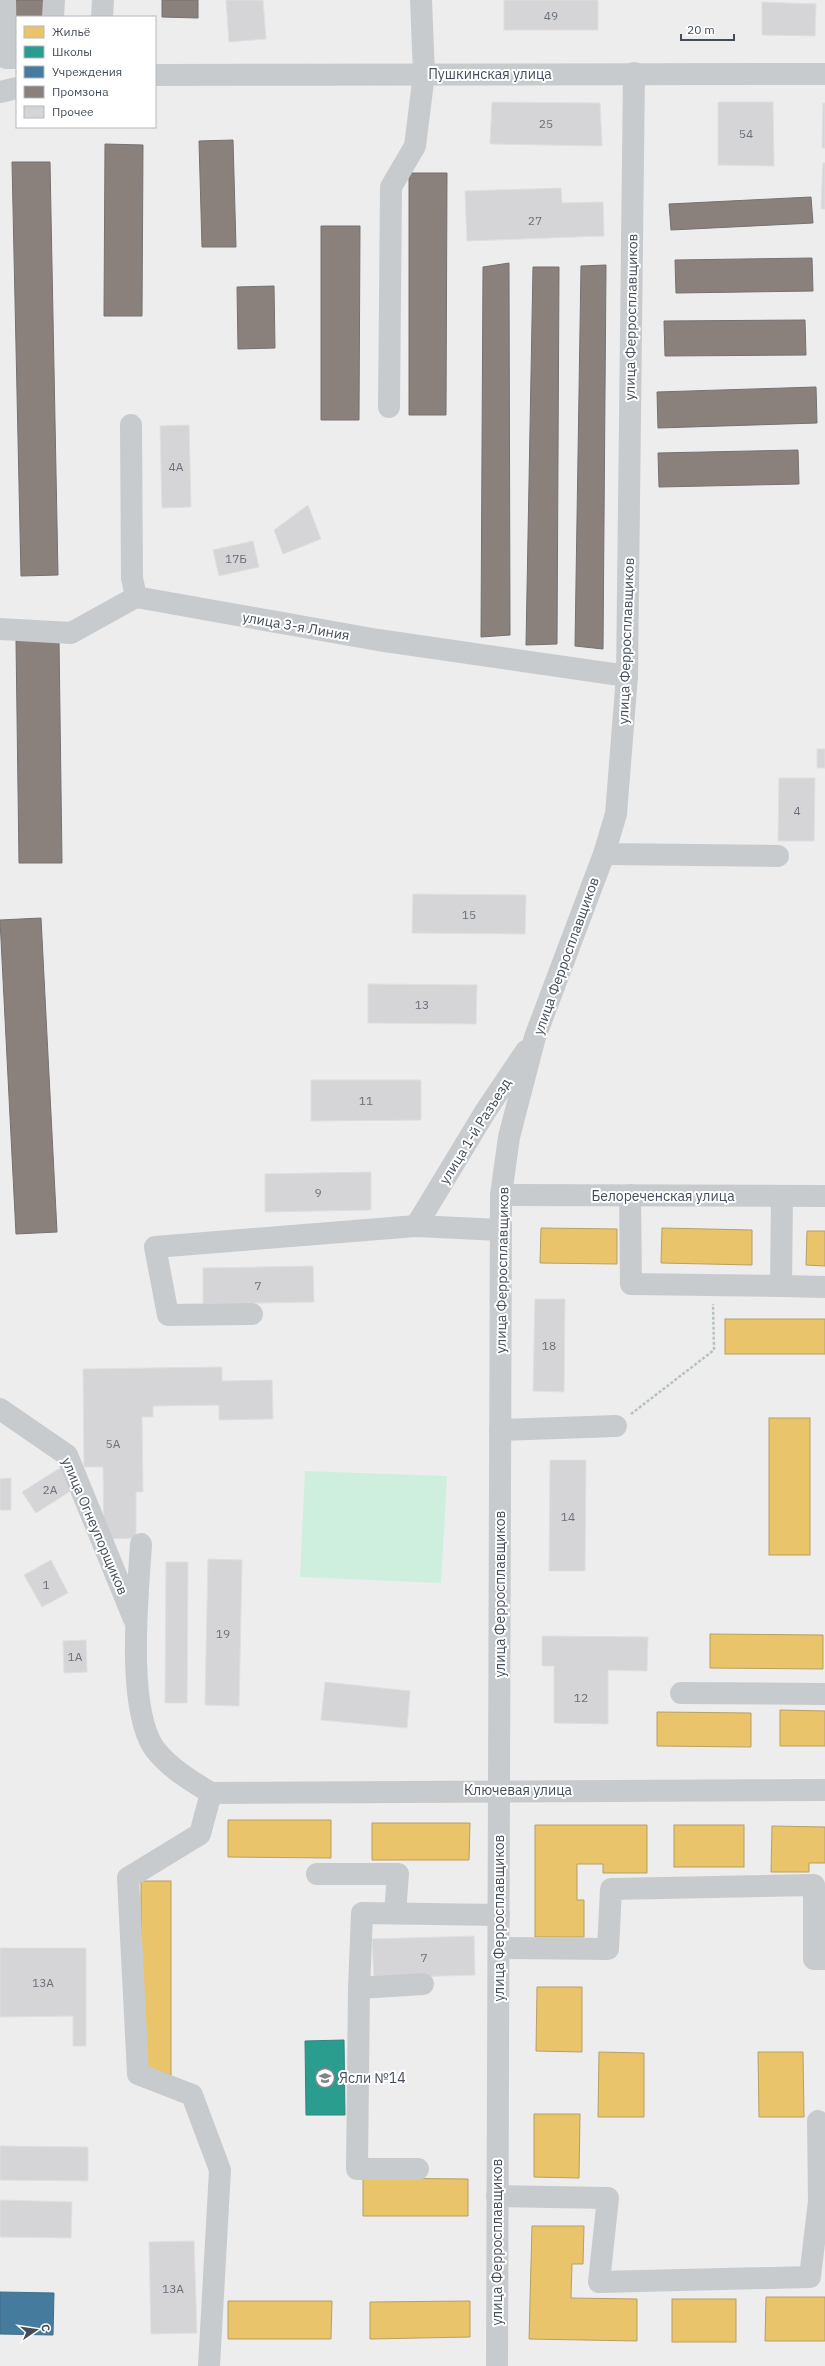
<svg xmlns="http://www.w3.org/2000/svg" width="825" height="2366" viewBox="0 0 825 2366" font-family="'IBM Plex Sans',sans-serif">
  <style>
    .green { fill: #cfefde }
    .homes { fill: #e9c46a; stroke: #b7a065 }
    .schools { fill: #2a9d8f; stroke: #32857f }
    .public { fill: #457b9d; stroke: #446d89 }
    .industry { fill: #8a817c; stroke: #757172 }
    .building { fill: #d5d5d7; stroke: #dfdfe0 }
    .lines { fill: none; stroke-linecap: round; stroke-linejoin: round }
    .path { stroke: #b5c2bf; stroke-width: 2.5; stroke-dasharray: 3 2; stroke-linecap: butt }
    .minor { stroke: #c8cbce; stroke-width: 22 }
    .labels { text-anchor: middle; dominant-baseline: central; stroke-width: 4; stroke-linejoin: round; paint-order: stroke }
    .number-label { font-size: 12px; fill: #69707a }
    .street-label { font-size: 14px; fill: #434d5a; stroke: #fff }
    .poi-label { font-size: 14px; fill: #434d5a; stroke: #fff; text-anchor: start }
  </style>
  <rect width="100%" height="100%" fill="#eeeded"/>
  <path class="green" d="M305,1471L447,1476L441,1583L300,1577Z"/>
  <g class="homes">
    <path d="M541,1228L617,1229V1264L540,1263Z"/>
    <path d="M662,1228L752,1230V1265L661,1263Z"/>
    <path d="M807,1231H825V1266L806,1265Z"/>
    <rect x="725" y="1319" width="100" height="35"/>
    <rect x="769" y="1418" width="41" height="137"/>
    <path d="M710,1634L823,1635V1669L710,1668Z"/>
    <path d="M780,1710L825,1711V1746H780Z"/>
    <path d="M657,1712L751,1713V1747L657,1746Z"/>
    <path d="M228,1820H331V1858L228,1857Z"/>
    <path d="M372,1823H470L469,1860H372Z"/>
    <path d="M535,1825H647V1873H603V1864H577V1900H584V1937H535Z"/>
    <rect x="674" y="1825" width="70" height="42"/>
    <path d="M772,1826L825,1827V1863H809V1872H771Z"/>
    <rect x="141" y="1881" width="30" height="194"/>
    <path d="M537,1987H582V2052L536,2051Z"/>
    <path d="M599,2052L644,2053V2117H598Z"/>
    <path d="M758,2052H803L804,2117H759Z"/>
    <path d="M534,2114H580L579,2178L534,2177Z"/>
    <path d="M363,2178L468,2179V2216H363Z"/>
    <path d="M532,2226H584L583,2264H572L571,2298L637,2299V2341L529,2339Z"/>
    <path d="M766,2297H825V2341H765Z"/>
    <rect x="672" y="2299" width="64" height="43"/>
    <path d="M228,2301H332L331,2339H228Z"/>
    <path d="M470,2301V2337L370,2339V2302Z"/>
  </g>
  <path class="schools" d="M344,2040L345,2115H306L305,2041Z"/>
  <path class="public" d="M0,2292L54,2293L53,2335L0,2334Z"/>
  <g class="industry">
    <path d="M15,0H50L49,17H17V43H14Z"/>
    <path d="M162,0H198V18L162,17Z"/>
    <path d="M233,140L236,247H202L199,141Z"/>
    <path d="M105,144L143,145L142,316H104Z"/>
    <path d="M12,162H50L58,575L21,576Z"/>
    <path d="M409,173H447L446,415H409Z"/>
    <path d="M811,197L813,223L671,230L669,204Z"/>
    <path d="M321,226H360L359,420H321Z"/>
    <path d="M812,258L813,291L676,293L675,260Z"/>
    <path d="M509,263L510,635L481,637L483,267Z"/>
    <path d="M606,265L603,649L575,646L581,266Z"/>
    <path d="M533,267H559L557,644L526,645Z"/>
    <path d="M274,286L275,348L238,349L237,287Z"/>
    <path d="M805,320L806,355L665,356L664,321Z"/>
    <path d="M816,387L817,423L658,428L657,392Z"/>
    <path d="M798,450L799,484L659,487L658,453Z"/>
    <path d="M16,640H59L62,863H19Z"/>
    <path d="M41,918L57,1232L16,1234L0,920Z"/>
  </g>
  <g class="building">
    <path d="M226,0H263L266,39L229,42Z"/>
    <rect x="504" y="0" width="94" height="30"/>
    <path d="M762,2L816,4L815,36L762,35Z"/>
    <path d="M492,102L600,103L602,146L490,144Z"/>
    <path d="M718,102H773L774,166L718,165Z"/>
    <path d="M823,103H825V148H822Z"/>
    <path d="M823,163H825V209H821Z"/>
    <path d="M561,188L562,203L603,202L604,236L467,241L465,191Z"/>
    <path d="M189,425L191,507L162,508L160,426Z"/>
    <path d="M308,505L321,539L283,554L274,530Z"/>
    <path d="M253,541L259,567L219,576L213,550Z"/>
    <rect x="817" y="749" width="8" height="19"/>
    <path d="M779,778H815L814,841H778Z"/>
    <path d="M413,894L526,895L525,934L412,933Z"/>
    <path d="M368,984L477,985L476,1024L368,1023Z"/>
    <path d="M311,1080H421V1120L311,1121Z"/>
    <path d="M371,1172V1210L265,1212V1174Z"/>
    <path d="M313,1266L314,1302L203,1304V1268Z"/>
    <path d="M535,1299H565L564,1392L533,1391Z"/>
    <path d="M222,1367V1381L272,1380L273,1419L219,1420V1405L153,1406V1417H142L143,1492H136V1538L104,1539L103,1467H84L83,1369Z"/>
    <path d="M550,1460H586L585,1571H549Z"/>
    <path d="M63,1466L77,1487L36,1513L22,1492Z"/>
    <path d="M11,1478V1510H0V1479Z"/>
    <path d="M208,1559L242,1560L239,1706L205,1705Z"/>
    <path d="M51,1560L68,1593L42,1607L24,1575Z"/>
    <path d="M166,1562H188L187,1703H165Z"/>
    <path d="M542,1636L648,1637L647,1671L608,1670V1724L554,1723V1666H542Z"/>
    <path d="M86,1640L87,1672L64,1673L63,1641Z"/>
    <path d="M325,1682L410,1691L407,1728L321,1720Z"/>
    <path d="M474,1936L475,1975L374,1978L372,1939Z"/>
    <path d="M0,1948H86V2046H73V2016L0,2017Z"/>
    <path d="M0,2146L88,2147V2181L0,2180Z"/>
    <path d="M0,2200L72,2202L71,2238L0,2237Z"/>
    <path d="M194,2241L197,2333L151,2334L149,2242Z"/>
  </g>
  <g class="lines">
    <path class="path" d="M631,1414L714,1350L713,1304"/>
    <g class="minor">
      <path d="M5,0L6,58H17"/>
      <path d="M53,17L54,0"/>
      <path d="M102,17L103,0"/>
      <path d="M155,75L825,74"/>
      <path d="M0,92L17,88"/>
      <path d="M389,407L391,187L415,146L424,74L421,0"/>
      <path d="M131,425L132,578L136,597L378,640L627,676"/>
      <path d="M0,629L71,633L136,597"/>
      <path d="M604,854L778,856"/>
      <path d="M501,1195L825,1196"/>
      <path d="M630,1195L631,1284L781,1286"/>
      <path d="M782,1196L781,1286L825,1287"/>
      <path d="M416,1226L485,1112L526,1051"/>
      <path d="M252,1314L168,1315L155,1247L416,1226L501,1230"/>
      <path d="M0,1409L67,1455L134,1619"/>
      <path d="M500,1430L616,1426"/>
      <path d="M141,1544C138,1594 126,1706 154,1748C168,1767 191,1781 211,1793"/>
      <path d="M681,1693L825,1694"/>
      <path d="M211,1793L825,1790"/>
      <path d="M317,1874H398L395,1913"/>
      <path d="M499,1948L608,1949L611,1889L814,1885V1959H825"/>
      <path d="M423,1984L359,1988L362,1913L499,1915"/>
      <path d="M359,1988L357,2169H418"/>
      <path d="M497,2196L608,2198L599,2282L810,2277L819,2201L818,2121"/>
      <path d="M209,2366L220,2170L192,2095L138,2074L128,1878L200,1834L211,1793"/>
      <path d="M497,2366L501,1195L509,1137L535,1037L604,854L616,814L627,676L634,73"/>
    </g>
  </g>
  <defs>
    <g id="school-ring" transform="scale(1)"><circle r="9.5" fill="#fff" stroke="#7f858d" stroke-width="1.5"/><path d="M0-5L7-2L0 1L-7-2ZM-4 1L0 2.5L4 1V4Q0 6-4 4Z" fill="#7f858d"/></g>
  </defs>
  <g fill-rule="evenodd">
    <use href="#school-ring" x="325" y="2078"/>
  </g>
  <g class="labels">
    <g class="number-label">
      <text x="551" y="15">49</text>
      <text x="546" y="123">25</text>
      <text x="746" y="133">54</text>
      <text x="535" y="220">27</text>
      <text x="176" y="466">4А</text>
      <text x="236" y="558">17Б</text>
      <text x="797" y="810">4</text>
      <text x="469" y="914">15</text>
      <text x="422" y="1004">13</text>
      <text x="366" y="1100">11</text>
      <text x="318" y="1192">9</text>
      <text x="258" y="1285">7</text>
      <text x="549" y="1345">18</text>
      <text x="113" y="1443">5А</text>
      <text x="50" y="1489">2А</text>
      <text x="568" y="1516">14</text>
      <text x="46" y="1584">1</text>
      <text x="223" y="1633">19</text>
      <text x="75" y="1656">1А</text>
      <text x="581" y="1697">12</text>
      <text x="424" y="1957">7</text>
      <text x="43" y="1982">13А</text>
      <text x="173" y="2288">13А</text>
    </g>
    <g class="street-label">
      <text x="490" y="74">Пушкинская улица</text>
      <text transform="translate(631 317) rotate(-89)">улица Ферросплавщиков</text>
      <text transform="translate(296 626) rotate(10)">улица 3-я Линия</text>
      <text transform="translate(626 641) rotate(-88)">улица Ферросплавщиков</text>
      <text transform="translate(566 956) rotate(-70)">улица Ферросплавщиков</text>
      <text transform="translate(475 1131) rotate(-58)">улица 1-й Разъезд</text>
      <text x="663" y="1196">Белореченская улица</text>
      <text transform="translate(502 1270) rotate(-89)">улица Ферросплавщиков</text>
      <text transform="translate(95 1526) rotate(67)">улица Огнеупорщиков</text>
      <text transform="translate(500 1594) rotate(-90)">улица Ферросплавщиков</text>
      <text x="518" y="1790">Ключевая улица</text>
      <text transform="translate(499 1918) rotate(-90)">улица Ферросплавщиков</text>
      <text transform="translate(497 2242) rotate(-90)">улица Ферросплавщиков</text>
    </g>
    <g class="poi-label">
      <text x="339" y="2078">Ясли №14</text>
    </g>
  </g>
  <rect x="16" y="16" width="140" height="112" fill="#ffffff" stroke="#b4b8bd"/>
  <rect x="24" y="26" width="20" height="12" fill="#e9c46a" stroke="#b4b8bd"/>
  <text x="52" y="36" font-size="12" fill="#434d5a">Жильё</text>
  <rect x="24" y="46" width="20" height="12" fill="#2a9d8f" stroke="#b4b8bd"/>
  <text x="52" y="56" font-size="12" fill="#434d5a">Школы</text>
  <rect x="24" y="66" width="20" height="12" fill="#457b9d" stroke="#b4b8bd"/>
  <text x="52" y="76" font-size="12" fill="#434d5a">Учреждения</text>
  <rect x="24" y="86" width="20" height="12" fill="#8a817c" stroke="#b4b8bd"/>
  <text x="52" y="96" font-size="12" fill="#434d5a">Промзона</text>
  <rect x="24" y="106" width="20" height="12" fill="#d5d5d7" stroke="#b4b8bd"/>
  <text x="52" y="116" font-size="12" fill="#434d5a">Прочее</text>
  <g transform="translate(36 2330) rotate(77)" stroke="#ffffff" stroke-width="3" paint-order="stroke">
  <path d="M0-3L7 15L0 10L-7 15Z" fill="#434d5a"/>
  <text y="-6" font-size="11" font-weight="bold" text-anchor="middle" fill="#434d5a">С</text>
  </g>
  <path d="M681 34v6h53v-6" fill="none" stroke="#434d5a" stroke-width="2"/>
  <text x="687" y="34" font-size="12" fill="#434d5a" stroke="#ffffff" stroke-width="3" paint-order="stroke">20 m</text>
</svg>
